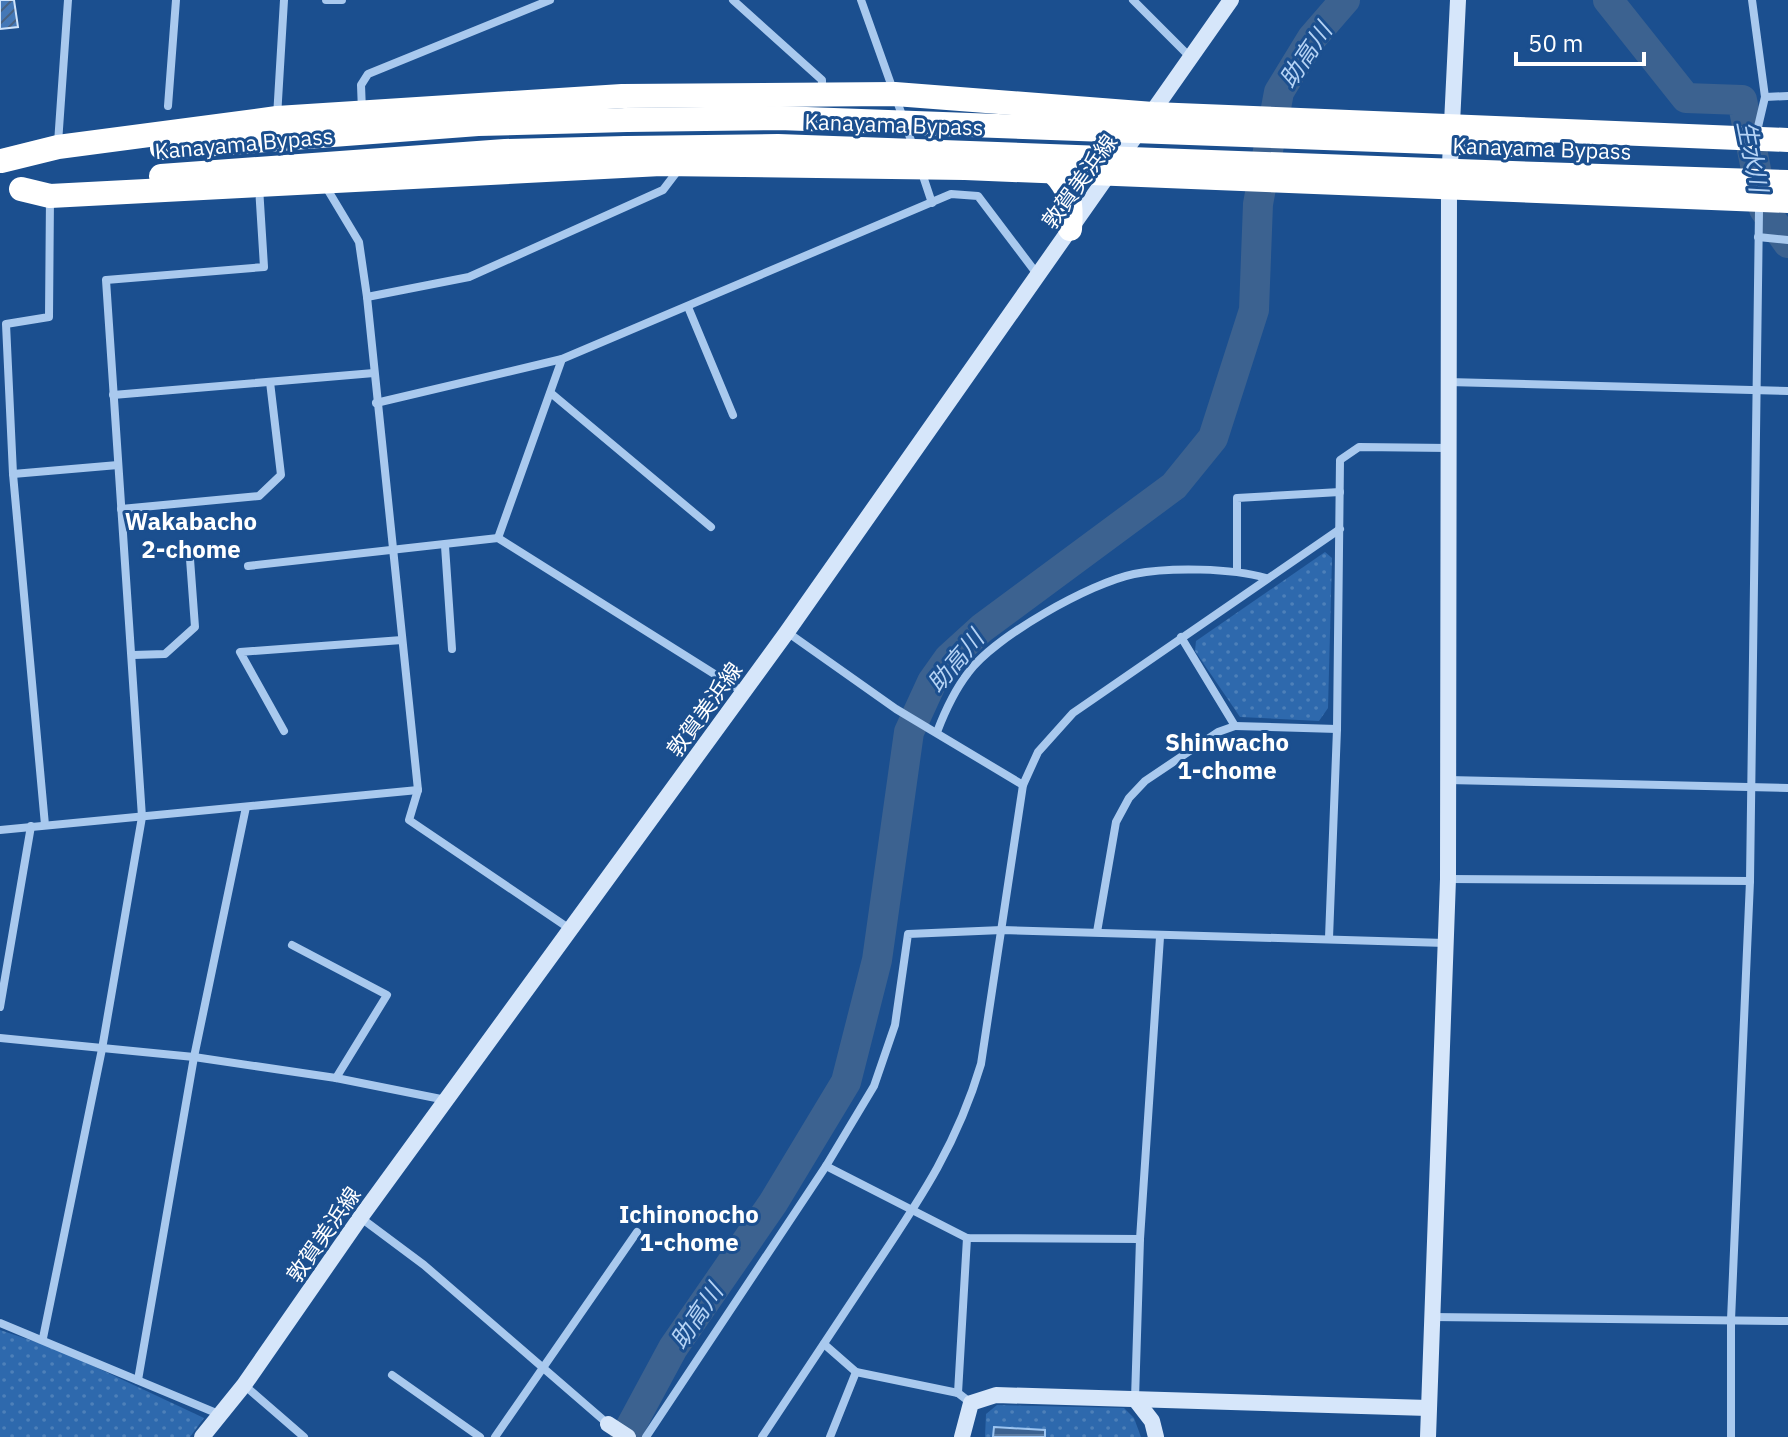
<svg xmlns="http://www.w3.org/2000/svg" width="1788" height="1437" viewBox="0 0 1788 1437" font-family="'IBM Plex Sans','Noto Sans JP',sans-serif">
  <style>
    .park { fill: url(#park-dots) }
    .water { fill: url(#water-rules); stroke: #9cc4f0; stroke-width: 2 }
    .lines { fill: none; stroke-linecap: round; stroke-linejoin: round }
    .river { stroke: #3c6290; stroke-width: 30 }
    .building { fill: url(#building-hatch); stroke: #cfe3fa; stroke-width: 2 }
    .street-tunnel { stroke: #3d69a0; stroke-width: 8; stroke-dasharray: 8 4; stroke-linecap: butt }
    .street { stroke: #a9c9ee; stroke-width: 8 }
    .secondary { stroke: #d6e6fa; stroke-width: 16 }
    .highway { stroke: #fff; stroke-width: 24 }
    .highway-bridge { stroke: #fff; stroke-width: 24 }
    .labels { text-anchor: middle; dominant-baseline: central; stroke-width: 6; stroke-linejoin: round; paint-order: stroke }
    .street-label { font-size: 22px; fill: #fff; stroke: #1b4f8f }
    .water-label { font-size: 24px; font-style: italic; fill: #b5d3f5; stroke: #1b4f8f }
    .neighbourhood-label { font-size: 24px; font-weight: bold; fill: #fff; stroke: #1b4f8f }
  </style>
  <defs>
    <pattern id="park-dots" width="8" height="8" patternUnits="userSpaceOnUse" patternTransform="scale(2)"><rect width="8" height="8" fill="#2e69ad"/><path d="M2 2h.1M6 6h.1" fill="none" stroke="#4d80b9" stroke-width="1.8" stroke-linecap="round"/></pattern>
    <pattern id="water-rules" width="6" height="5" patternUnits="userSpaceOnUse" patternTransform="scale(2)"><rect width="6" height="5" fill="#3c6290"/><path d="M0 2.5h6" fill="none" stroke="#597aa1"/></pattern>
    <pattern id="building-hatch" width="6" height="6" patternUnits="userSpaceOnUse" patternTransform="scale(2)"><rect width="6" height="6" fill="#4478b7"/><path d="M-1 1l2-2M0 6l6-6M5 7l2-2" fill="none" stroke="#486282"/></pattern>
  </defs>
  <rect width="100%" height="100%" fill="#1b4f8f"/>
  <g class="park">
    <path d="M1325,552L1332,558L1328,708L1319,721L1240,717L1195,651L1196,641Z"/>
    <path d="M0,1330L57,1349L204,1418L190,1437H0Z"/>
    <path d="M997,1405L1124,1408L1134,1418L1141,1437H985L986,1414Z"/>
  </g>
  <path class="water" d="M994,1427L1045,1430V1437H993Z"/>
  <g class="lines">
    <g class="river">
      <path d="M1608,0L1686,98L1742,100L1764,209L1788,243"/>
      <path d="M625,1437L673,1348L773,1203L846,1082L877,960L909,732L932,682L949,658L982,628L1174,486L1213,438L1254,310L1258,204L1279,92L1312,38L1345,0"/>
    </g>
  </g>
  <path class="building" d="M0,0H14L18,27L0,29Z"/>
  <g class="lines">
    <path class="street-tunnel" d="M1757,140L1758,178"/>
    <g class="street">
      <path d="M326,0H342"/>
      <path d="M733,0L822,80V92"/>
      <path d="M861,0L913,146"/>
      <path d="M1133,0L1189,56"/>
      <path d="M1752,0L1765,97L1757,131"/>
      <path d="M1765,97L1788,96"/>
      <path d="M168,106L176,0"/>
      <path d="M362,111L361,85L368,74L550,0"/>
      <path d="M277,117L284,0"/>
      <path d="M58,143L68,0"/>
      <path d="M921,170L932,203"/>
      <path d="M326,187L359,242L367,297L418,790L409,820L570,929"/>
      <path d="M1758,237L1788,240"/>
      <path d="M367,297L469,277L663,190L679,169"/>
      <path d="M688,307L733,415"/>
      <path d="M1448,382L1788,391"/>
      <path d="M552,394L711,527"/>
      <path d="M113,395L374,373"/>
      <path d="M376,403L562,359L951,194L978,196L1037,274"/>
      <path d="M13,474L118,465"/>
      <path d="M121,509L259,496L281,475L270,382"/>
      <path d="M498,538L562,359"/>
      <path d="M445,546L452,649"/>
      <path d="M248,566L498,538L743,692"/>
      <path d="M1237,570V498L1340,492"/>
      <path d="M787,632L896,709L1023,785"/>
      <path d="M133,655L165,654L195,627L190,559"/>
      <path d="M1235,726L1337,729"/>
      <path d="M284,731L240,652L402,640"/>
      <path d="M937,732C945,711 954,691 968,673C994,637 1090,583 1134,574C1169,567 1232,568 1266,578"/>
      <path d="M1448,780L1788,788"/>
      <path d="M45,825L13,474L6,324L49,317L50,197"/>
      <path d="M0,830L418,790"/>
      <path d="M1449,879L1750,881"/>
      <path d="M1097,932L1116,822L1129,798L1145,781L1218,732L1235,726L1181,637"/>
      <path d="M1329,938L1337,729L1340,460L1359,447L1449,448"/>
      <path d="M292,945L387,995L336,1078"/>
      <path d="M0,1007L31,826"/>
      <path d="M0,1038L194,1057L336,1078L446,1100"/>
      <path d="M826,1166L967,1238L1140,1239"/>
      <path d="M361,1218L424,1265L608,1424"/>
      <path d="M1431,1317L1788,1321"/>
      <path d="M0,1323L221,1415"/>
      <path d="M43,1338L102,1049L142,817L106,280L264,267L259,187"/>
      <path d="M824,1344L856,1372L958,1393L971,1403"/>
      <path d="M392,1375L480,1437"/>
      <path d="M138,1380L194,1057L246,807"/>
      <path d="M244,1385L304,1437"/>
      <path d="M958,1393L967,1238"/>
      <path d="M1135,1399L1140,1239L1160,937"/>
      <path d="M495,1437L637,1232"/>
      <path d="M646,1437L826,1166L874,1086L895,1025L908,934L1002,930L1445,943"/>
      <path d="M762,1437C798,1383 834,1328 870,1274C918,1202 956,1148 981,1064L1023,785L1038,752L1073,713L1340,529"/>
      <path d="M830,1437L856,1372"/>
      <path d="M1731,1437V1320L1750,881L1759,211"/>
    </g>
    <g class="secondary">
      <path d="M1135,1399L1152,1421L1156,1437"/>
      <path d="M608,1424L628,1437"/>
      <path d="M202,1437L244,1385L360,1218L787,632L1231,0"/>
      <path d="M962,1437L971,1403L996,1395L1428,1408"/>
      <path d="M1428,1437L1448,879L1449,185L1458,0"/>
    </g>
    <g class="highway">
      <path d="M162,148L478,124L627,120"/>
      <path d="M1,161L58,147L277,118L622,96L895,94L1153,114L1788,140"/>
      <path d="M1053,172C1071,190 1072,205 1070,229"/>
      <path d="M1540,174L1788,182"/>
      <path d="M161,176L505,151L626,148"/>
      <path d="M21,189L50,196L661,164L965,168L1788,201"/>
    </g>
    <g class="highway-bridge">
      <path d="M627,120L779,118L1542,146"/>
      <path d="M626,148L778,146L1540,174"/>
    </g>
  </g>
  <g class="labels">
    <g class="street-label">
      <text transform="translate(894 124) rotate(2)">Kanayama Bypass</text>
      <text transform="translate(244 143) rotate(-5)">Kanayama Bypass</text>
      <text transform="translate(1542 148) rotate(2)">Kanayama Bypass</text>
      <text transform="translate(1079 181) rotate(-54)">敦賀美浜線</text>
      <text transform="translate(704 709) rotate(-54)">敦賀美浜線</text>
      <text transform="translate(323 1234) rotate(-55)">敦賀美浜線</text>
    </g>
    <g class="water-label">
      <text transform="translate(1305 55) rotate(-56)">助高川</text>
      <text transform="translate(1753 156) rotate(79)">生水川</text>
      <text transform="translate(955 661) rotate(-50)">助高川</text>
      <text transform="translate(696 1316) rotate(-56)">助高川</text>
    </g>
    <g class="neighbourhood-label">
      <text x="191" y="521">Wakabacho<tspan x="191" dy="28">2-chome</tspan></text>
      <text x="1227" y="742">Shinwacho<tspan x="1227" dy="28">1-chome</tspan></text>
      <text x="689" y="1214">Ichinonocho<tspan x="689" dy="28">1-chome</tspan></text>
    </g>
  </g>
  <path d="M1516 52v12h128v-12" fill="none" stroke="#ffffff" stroke-width="4"/>
  <text x="1528" y="52" font-size="24" fill="#ffffff" stroke="#1b4f8f" stroke-width="6" paint-order="stroke">50 m</text>
</svg>
